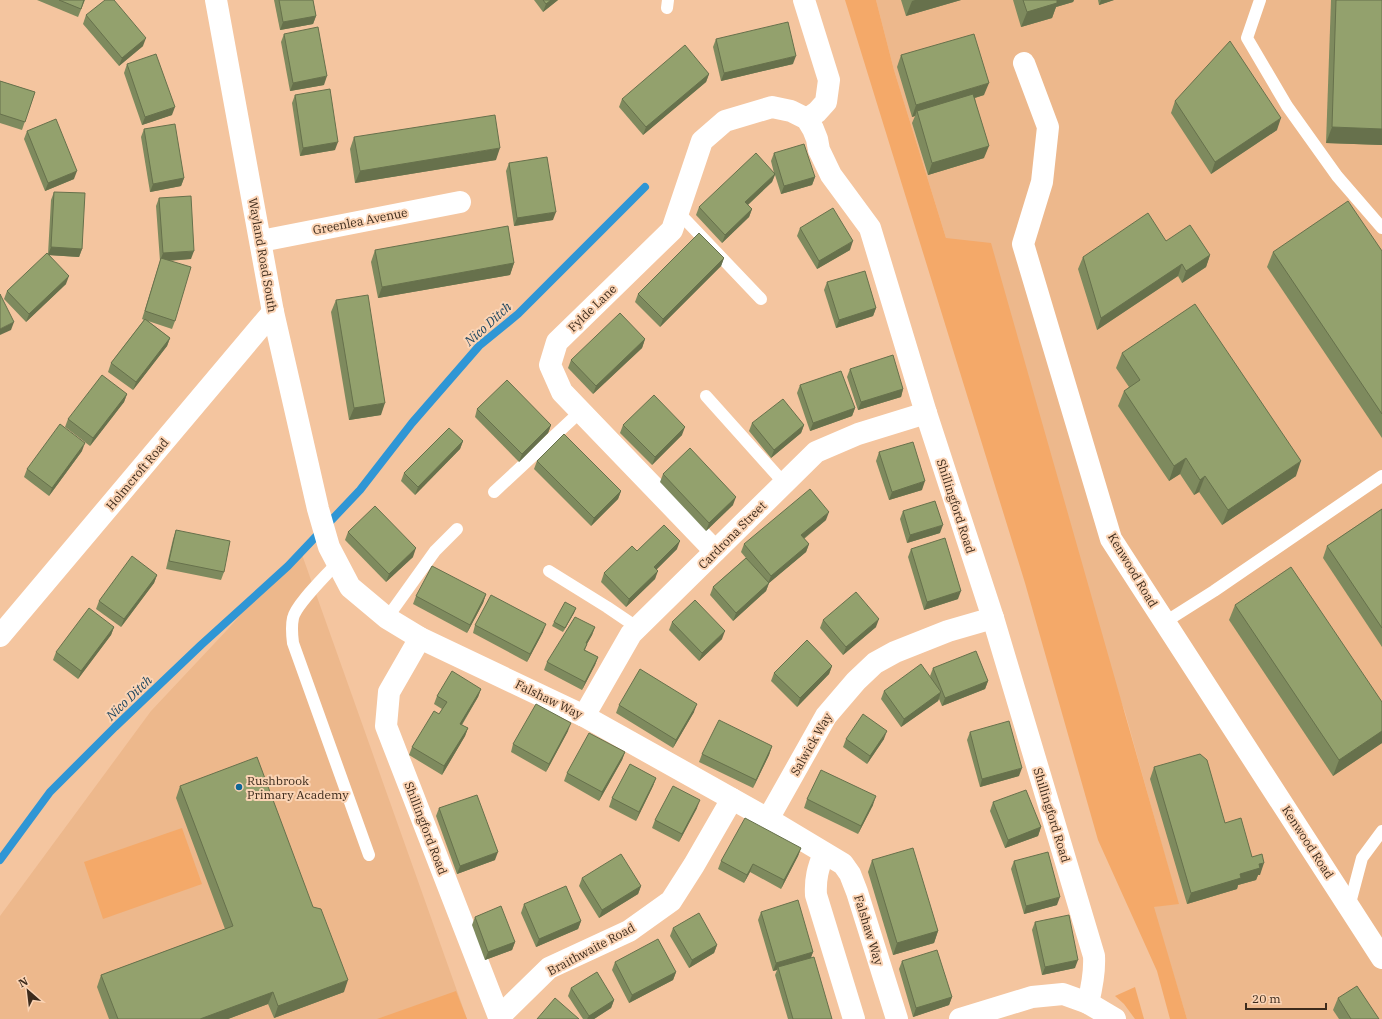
<svg xmlns="http://www.w3.org/2000/svg" width="1382" height="1019" viewBox="0 0 1382 1019" font-family="'IBM Plex Serif',serif">
  <style>
    .built { fill: #edb88c }
    .green { fill: #f4a969 }
    .lines { fill: none; stroke-linecap: round; stroke-linejoin: round }
    .stream { stroke: #2f96d5; stroke-width: 8 }
    .lane { stroke: #fff; stroke-width: 12 }
    .street { stroke: #fff; stroke-width: 22 }
    .wall { fill: #7e8a5e }
    .shaded-wall { fill: #67714c }
    .building { fill: #93a16d; stroke: #67714c }
    .poi-dot { fill: #0f6797; stroke: #fbd4b5; stroke-width: 1.5 }
    .labels { text-anchor: middle; dominant-baseline: central; stroke-width: 4; stroke-linejoin: round; paint-order: stroke }
    .street-label { font-size: 12px; fill: #3d2b1c; stroke: #fbd4b5 }
    .poi-label { font-size: 12px; fill: #3d2b1c; stroke: #fbd4b5; text-anchor: start }
    .water-label { font-size: 13px; font-style: italic; fill: #1c455f; stroke: #fbd4b5 }
  </style>
  <rect width="100%" height="100%" fill="#f4c59f"/>
  <g class="built">
    <path d="M876,0H1382V1019H1187L1153,907L1178,903L1125,712L946,238L894,70Z"/>
    <path d="M300,549L467,1019H0V916L151,711L227,630Z"/>
  </g>
  <g class="green">
    <path d="M845,0H876L894,70L946,238L991,243L1179,904L1154,907L1187,1019H1170L1157,971L1098,840L1025,583Z"/>
    <path d="M182,828L202,884L103,919L84,862Z"/>
    <path d="M1135,987L1144,1019H1135L1124,1004L1115,996Z"/>
    <path d="M456,991L467,1019H377Z"/>
  </g>
  <g class="lines">
    <path class="stream" d="M0,860L50,792L115,727L201,645L288,566L360,490L412,423L479,346L518,314L645,187"/>
    <g class="lane">
      <path d="M1260,0L1247,38L1287,106L1337,176L1382,228"/>
      <path d="M667,8L668,0"/>
      <path d="M678,212L761,299"/>
      <path d="M706,396L784,483"/>
      <path d="M494,492L581,411"/>
      <path d="M337,563C327,575 296,604 293,618C291,627 292,635 293,643L369,855"/>
      <path d="M549,571L607,607L638,628"/>
      <path d="M387,618L435,551L457,529"/>
      <path d="M1165,622L1214,591L1382,476"/>
      <path d="M1349,907L1362,858L1382,831"/>
    </g>
    <g class="street">
      <path d="M216,0L273,312L318,509L329,547L350,587L387,618L420,638L584,716L768,819L843,864L850,874L857,892L897,1019"/>
      <path d="M804,0L829,80L826,102L817,112L807,119"/>
      <path d="M1024,63L1048,127L1042,182L1023,244L1111,539L1382,958"/>
      <path d="M261,241L460,202"/>
      <path d="M715,551L562,392L550,365L557,342L672,230L702,141L725,121L772,107L791,111L807,119L813,129L817,139L819,150L831,175L870,228L926,413L993,618L1094,956C1095,973 1092,987 1088,1003"/>
      <path d="M0,636L273,312"/>
      <path d="M420,638L389,692L386,726L499,1017L500,1019"/>
      <path d="M584,716L631,634L816,452L858,434L926,413"/>
      <path d="M768,819L826,716L856,681L875,663L895,652L948,631L993,618"/>
      <path d="M824,853C818,868 815,879 816,895L854,1019"/>
      <path d="M499,1017L549,968L629,931L671,901L694,865L732,799"/>
      <path d="M960,1019L1032,997L1063,994L1088,1003L1115,1019"/>
    </g>
  </g>
  <g class="wall">
    <path d="M37,0H85L78,17Z"/>
    <path d="M274,0H313L316,16L313,24L280,30Z"/>
    <path d="M534,0H558L543,12Z"/>
    <path d="M901,0H961L906,16Z"/>
    <path d="M1013,0H1074L1073,2L1056,7L1052,18L1021,27Z"/>
    <path d="M1098,0H1114L1099,5Z"/>
    <path d="M1331,0H1382V145L1326,143Z"/>
    <path d="M86,15L143,46L119,66L83,24Z"/>
    <path d="M284,34L324,85L290,91L281,42Z"/>
    <path d="M716,39L793,64L721,81L713,47Z"/>
    <path d="M901,55L984,95L975,98L984,158L928,175L912,123L915,116L912,117L897,67Z"/>
    <path d="M127,64L172,115L142,125L124,73Z"/>
    <path d="M709,74L706,82L643,135L619,107L622,99Z"/>
    <path d="M0,81L35,92L22,130L0,123Z"/>
    <path d="M295,95L335,150L300,156L292,103Z"/>
    <path d="M1175,101L1277,130L1211,174L1171,113Z"/>
    <path d="M144,129L184,178L181,186L150,192L141,137Z"/>
    <path d="M27,131L74,179L45,191L24,139Z"/>
    <path d="M354,137L496,160L355,183L350,149Z"/>
    <path d="M774,153L815,177L812,185L781,194L775,175L772,182L748,205L752,209L749,217L722,243L696,215L699,207L774,173L771,161Z"/>
    <path d="M509,163L553,220L514,226L506,171Z"/>
    <path d="M54,192L82,249L79,257L49,255L66,284L26,322L4,299L7,291L48,254L51,200Z"/>
    <path d="M159,198L191,259L169,261L175,321L172,329L148,321L170,338L167,346L133,390L108,372L111,363L144,320L142,319L160,261L156,206Z"/>
    <path d="M800,228L850,250L817,269L797,236Z"/>
    <path d="M1166,241L1210,255L1206,267L1182,283L1178,276L1097,330L1078,269L1083,257Z"/>
    <path d="M375,250L514,263L510,275L378,298L371,262Z"/>
    <path d="M1382,251V438L1267,267L1273,252Z"/>
    <path d="M724,258L721,266L660,327L635,302L638,294Z"/>
    <path d="M827,282L876,308L873,316L836,328L824,290Z"/>
    <path d="M336,300L381,415L349,420L331,312Z"/>
    <path d="M645,339L642,348L593,394L568,368L571,360Z"/>
    <path d="M1122,353L1296,476L1222,525L1199,492L1194,495L1180,474L1169,481L1118,406L1124,391L1129,387L1116,368Z"/>
    <path d="M850,369L903,389L901,397L858,410L847,377Z"/>
    <path d="M800,385L855,408L852,416L810,431L797,393Z"/>
    <path d="M127,394L124,402L90,446L65,427L68,419Z"/>
    <path d="M477,409L551,425L548,433L519,462L475,417Z"/>
    <path d="M752,423L804,425L801,433L771,458L749,431Z"/>
    <path d="M623,425L682,435L652,465L620,433Z"/>
    <path d="M463,441L460,449L415,495L401,481L404,473Z"/>
    <path d="M82,451L49,496L24,477L27,469Z"/>
    <path d="M879,452L922,490L889,500L876,461Z"/>
    <path d="M537,461L621,491L618,499L591,526L534,469Z"/>
    <path d="M663,474L733,505L706,531L660,482Z"/>
    <path d="M1382,509V647L1323,558L1327,546Z"/>
    <path d="M903,511L940,533L907,543L900,519Z"/>
    <path d="M826,520L804,539L809,544L806,552L769,583L766,591L733,621L710,595L713,587L746,558L741,552L744,544Z"/>
    <path d="M176,530L224,572L221,580L166,569L173,539Z"/>
    <path d="M348,532L413,557L386,582L345,540Z"/>
    <path d="M677,549L657,569L655,579L626,607L601,582L604,573L637,551Z"/>
    <path d="M911,549L958,599L924,610L908,557Z"/>
    <path d="M157,575L154,583L121,627L96,609L99,601Z"/>
    <path d="M486,594L483,603L467,633L413,604L416,596Z"/>
    <path d="M1235,605L1382,702V743L1333,776L1229,620Z"/>
    <path d="M576,608L574,613L563,632L552,626L554,622Z"/>
    <path d="M823,620L876,627L843,655L820,628Z"/>
    <path d="M672,622L722,639L699,661L669,630Z"/>
    <path d="M475,625L543,632L527,662L473,633Z"/>
    <path d="M114,627L111,635L78,679L53,660L56,652Z"/>
    <path d="M595,627L592,635L587,644L585,650L598,657L595,665L582,690L544,670L547,662Z"/>
    <path d="M832,666L829,674L797,707L771,681L774,673Z"/>
    <path d="M933,668L988,681L985,689L942,706L939,699L938,701L901,727L881,699L884,691L931,678L930,676Z"/>
    <path d="M481,689L478,697L462,725L468,728L465,736L442,775L409,755L412,747L439,714L442,709L434,704L437,696Z"/>
    <path d="M619,705L694,712L673,748L616,713Z"/>
    <path d="M568,731L546,772L511,752L513,744Z"/>
    <path d="M970,732L1019,776L980,787L967,740Z"/>
    <path d="M846,739H884L867,764L843,747Z"/>
    <path d="M772,746L769,755L753,788L699,762L702,754Z"/>
    <path d="M625,752L622,760L599,801L564,781L567,773Z"/>
    <path d="M1154,767L1225,823L1252,857L1260,875H1258L1256,880L1238,885L1237,889L1187,904L1150,779Z"/>
    <path d="M656,778L653,786L636,821L609,807L612,798Z"/>
    <path d="M180,786L344,992L274,1018L268,1004L228,1019H109L97,987L101,975L225,929L176,798Z"/>
    <path d="M807,799L873,805L858,834L804,808Z"/>
    <path d="M993,802L1041,827L1038,836L1005,848L990,811Z"/>
    <path d="M439,808L495,860L457,874L436,816Z"/>
    <path d="M697,808L679,842L652,828L655,820Z"/>
    <path d="M801,848L798,856L781,889L750,872L744,883L718,869L721,861Z"/>
    <path d="M872,860L938,931L934,943L893,955L868,872Z"/>
    <path d="M1014,861L1057,905L1024,914L1011,869Z"/>
    <path d="M582,878L641,886L638,894L599,918L579,886Z"/>
    <path d="M524,904L581,921L578,929L536,947L521,913Z"/>
    <path d="M761,912L813,952L811,957L832,1019H788L775,975L777,970L773,971L758,920Z"/>
    <path d="M475,917L515,942L512,950L485,960L472,925Z"/>
    <path d="M1035,922L1075,968L1042,975L1032,930Z"/>
    <path d="M673,928L717,945L714,953L689,968L670,936Z"/>
    <path d="M902,961L952,997L949,1005L913,1017L899,969Z"/>
    <path d="M615,962L676,972L673,980L629,1003L612,970Z"/>
    <path d="M571,988L614,1000L611,1008L594,1019H583L568,996Z"/>
    <path d="M1338,998L1379,1019H1339L1333,1010Z"/>
  </g>
  <g class="shaded-wall">
    <path d="M551,0H558L543,12L546,4Z"/>
    <path d="M915,0H961L906,16L912,1Z"/>
    <path d="M1052,0H1074L1073,2L1056,7L1052,18L1021,27L1027,12Z"/>
    <path d="M1101,0H1114L1099,5Z"/>
    <path d="M316,16L313,24L280,30L283,22Z"/>
    <path d="M146,38L143,46L119,66L122,58Z"/>
    <path d="M796,56L793,64L721,81L724,73Z"/>
    <path d="M709,74L706,82L643,135L646,127Z"/>
    <path d="M327,76L324,85L290,91L293,83Z"/>
    <path d="M989,83L984,95L918,115L917,111L915,116L912,117L916,105Z"/>
    <path d="M175,107L172,115L142,125L145,117Z"/>
    <path d="M1281,118L1277,130L1211,174L1215,162Z"/>
    <path d="M1332,127L1382,129V145L1326,143Z"/>
    <path d="M338,142L335,150L300,156L303,148Z"/>
    <path d="M989,146L984,158L928,175L932,163Z"/>
    <path d="M500,148L496,160L355,183L360,171Z"/>
    <path d="M77,171L74,179L45,191L48,183Z"/>
    <path d="M775,174L772,182L742,210L745,202Z"/>
    <path d="M815,177L812,185L781,194L784,186Z"/>
    <path d="M184,178L181,186L150,192L153,184Z"/>
    <path d="M752,209L749,217L722,243L725,235Z"/>
    <path d="M556,212L553,220L514,226L517,218Z"/>
    <path d="M853,241L850,250L817,269L819,261Z"/>
    <path d="M51,247L82,249L79,257L48,255Z"/>
    <path d="M194,251L191,259L160,261L163,253Z"/>
    <path d="M1210,255L1206,267L1182,283L1186,271Z"/>
    <path d="M724,258L721,266L660,327L663,319Z"/>
    <path d="M514,263L510,275L378,298L382,287Z"/>
    <path d="M1182,264L1178,276L1097,330L1101,318Z"/>
    <path d="M69,276L66,284L26,322L29,314Z"/>
    <path d="M876,308L873,316L836,328L839,320Z"/>
    <path d="M14,322L11,330L0,335V329Z"/>
    <path d="M170,338L167,346L133,390L136,382Z"/>
    <path d="M645,339L642,348L593,394L596,386Z"/>
    <path d="M903,389L901,397L858,410L861,402Z"/>
    <path d="M127,394L124,402L90,446L93,438Z"/>
    <path d="M385,403L381,415L349,420L354,408Z"/>
    <path d="M855,408L852,416L810,431L813,423Z"/>
    <path d="M551,425L548,433L519,462L522,454Z"/>
    <path d="M804,425L801,433L771,458L774,450Z"/>
    <path d="M685,427L682,435L652,465L655,457Z"/>
    <path d="M463,441L460,449L415,495L418,487Z"/>
    <path d="M85,443L82,451L49,496L52,488Z"/>
    <path d="M1186,458L1180,474L1169,481L1174,466Z"/>
    <path d="M1301,461L1296,476L1222,525L1228,510Z"/>
    <path d="M1205,476L1199,492L1194,495L1200,480Z"/>
    <path d="M925,481L922,490L889,500L892,492Z"/>
    <path d="M621,491L618,499L591,526L594,518Z"/>
    <path d="M736,497L733,505L706,531L709,523Z"/>
    <path d="M829,512L826,520L798,543L801,535Z"/>
    <path d="M943,525L940,533L907,543L910,535Z"/>
    <path d="M680,541L677,549L651,575L654,567Z"/>
    <path d="M809,544L806,552L769,583L766,591L733,621L736,613L768,583L771,576Z"/>
    <path d="M416,548L413,557L386,582L389,574Z"/>
    <path d="M658,571L655,579L626,607L629,599Z"/>
    <path d="M157,575L154,583L121,627L124,619Z"/>
    <path d="M961,591L958,599L924,610L927,602Z"/>
    <path d="M486,594L483,603L467,633L470,625Z"/>
    <path d="M576,608L574,613L563,632L565,628Z"/>
    <path d="M879,619L876,627L843,655L846,647Z"/>
    <path d="M546,624L543,632L527,662L530,654Z"/>
    <path d="M114,627L111,635L78,679L81,671Z"/>
    <path d="M595,627L592,635L583,651L586,643Z"/>
    <path d="M725,631L722,639L699,661L702,653Z"/>
    <path d="M598,657L595,665L582,690L585,682Z"/>
    <path d="M832,666L829,674L797,707L800,698Z"/>
    <path d="M988,681L985,689L942,706L945,698Z"/>
    <path d="M481,689L478,697L457,732L460,724Z"/>
    <path d="M941,692L938,701L901,727L904,719Z"/>
    <path d="M697,704L694,712L673,748L676,740Z"/>
    <path d="M571,723L568,731L546,772L549,764Z"/>
    <path d="M468,728L465,736L442,775L444,766Z"/>
    <path d="M887,731L884,739L867,764L870,756Z"/>
    <path d="M1382,731V743L1333,776L1339,760Z"/>
    <path d="M772,746L769,755L753,788L756,780Z"/>
    <path d="M625,752L622,760L599,801L602,792Z"/>
    <path d="M1022,768L1019,776L980,787L982,779Z"/>
    <path d="M656,778L653,786L636,821L639,812Z"/>
    <path d="M876,796L873,805L858,834L861,826Z"/>
    <path d="M700,800L697,808L679,842L682,834Z"/>
    <path d="M1041,827L1038,836L1005,848L1008,840Z"/>
    <path d="M801,848L798,856L781,889L784,880Z"/>
    <path d="M498,852L495,860L457,874L460,866Z"/>
    <path d="M1264,863L1260,875H1258L1256,880L1238,885L1237,889L1187,904L1191,893L1240,874L1259,864Z"/>
    <path d="M753,864L750,872L744,883L747,875Z"/>
    <path d="M641,886L638,894L599,918L602,910Z"/>
    <path d="M1060,897L1057,905L1024,914L1026,906Z"/>
    <path d="M581,921L578,929L536,947L539,939Z"/>
    <path d="M938,931L934,943L893,955L897,943Z"/>
    <path d="M515,942L512,950L485,960L488,952Z"/>
    <path d="M717,945L714,953L689,968L692,960Z"/>
    <path d="M813,952L810,960L778,967L777,970L773,971L776,963Z"/>
    <path d="M1078,960L1075,968L1042,975L1045,967Z"/>
    <path d="M676,972L673,980L629,1003L632,995Z"/>
    <path d="M348,980L344,992L274,1018L278,1006Z"/>
    <path d="M273,992L268,1004L228,1019H200Z"/>
    <path d="M952,997L949,1005L913,1017L916,1008Z"/>
    <path d="M614,1000L611,1008L594,1019H587L589,1016Z"/>
  </g>
  <g class="building">
    <path d="M59,0H84L81,9Z"/>
    <path d="M105,0H114L146,38L122,58L86,15Z"/>
    <path d="M279,0H313L316,16L283,22Z"/>
    <path d="M543,0H551L546,4Z"/>
    <path d="M1023,0H1057V3L1027,12Z"/>
    <path d="M1336,0H1382V129L1332,127Z"/>
    <path d="M788,22L796,56L724,73L716,39Z"/>
    <path d="M318,27L327,76L293,83L284,34Z"/>
    <path d="M974,34L989,83L916,105L901,55Z"/>
    <path d="M1230,41L1281,118L1215,162L1175,101Z"/>
    <path d="M685,45L709,74L646,127L622,99Z"/>
    <path d="M156,54L175,107L145,117L127,64Z"/>
    <path d="M0,81L35,92L25,122L0,114Z"/>
    <path d="M330,89L338,142L303,148L295,95Z"/>
    <path d="M973,94L989,146L932,163L917,111Z"/>
    <path d="M495,115L500,148L360,171L354,137Z"/>
    <path d="M56,119L77,171L48,183L27,131Z"/>
    <path d="M175,124L184,178L153,184L144,129Z"/>
    <path d="M804,144L815,177L784,186L774,153Z"/>
    <path d="M756,153L775,174L745,202L752,209L725,235L699,207Z"/>
    <path d="M547,157L556,212L517,218L509,163Z"/>
    <path d="M54,192L85,193L82,249L51,247Z"/>
    <path d="M191,196L194,251L163,253L159,198Z"/>
    <path d="M1348,201L1382,251V414L1273,252Z"/>
    <path d="M833,208L853,241L819,261L800,228Z"/>
    <path d="M1148,213L1166,241L1190,225L1210,255L1186,271L1182,264L1101,318L1083,257Z"/>
    <path d="M508,226L514,263L382,287L375,250Z"/>
    <path d="M699,233L724,258L663,319L638,294Z"/>
    <path d="M47,253L69,276L29,314L7,291Z"/>
    <path d="M161,258L191,267L175,321L145,311Z"/>
    <path d="M865,271L876,308L839,320L827,282Z"/>
    <path d="M0,294L14,322L0,329Z"/>
    <path d="M368,295L385,403L354,408L336,300Z"/>
    <path d="M1195,304L1301,461L1228,510L1205,476L1200,480L1186,458L1174,466L1124,391L1140,380L1122,353Z"/>
    <path d="M620,313L645,339L596,386L571,360Z"/>
    <path d="M145,319L170,338L136,382L111,363Z"/>
    <path d="M893,355L903,389L861,402L850,369Z"/>
    <path d="M841,371L855,408L813,423L800,385Z"/>
    <path d="M102,375L127,394L93,438L68,419Z"/>
    <path d="M507,380L551,425L522,454L477,409Z"/>
    <path d="M654,395L685,427L655,457L623,425Z"/>
    <path d="M783,399L804,425L774,450L752,423Z"/>
    <path d="M60,424L85,443L52,488L27,469Z"/>
    <path d="M449,428L463,441L418,487L404,473Z"/>
    <path d="M564,434L621,491L594,518L537,461Z"/>
    <path d="M913,442L925,481L892,492L879,452Z"/>
    <path d="M690,448L736,497L709,523L663,474Z"/>
    <path d="M810,489L829,512L801,535L809,544L771,576L744,544Z"/>
    <path d="M935,501L943,525L910,535L903,511Z"/>
    <path d="M375,506L416,548L389,574L348,532Z"/>
    <path d="M1382,509V628L1327,546Z"/>
    <path d="M664,525L680,541L654,567L658,571L629,599L604,573L632,546L637,551Z"/>
    <path d="M176,530L230,541L224,572L169,561Z"/>
    <path d="M945,538L961,591L927,602L911,549Z"/>
    <path d="M132,556L157,575L124,619L99,601Z"/>
    <path d="M746,558L769,583L736,613L713,587Z"/>
    <path d="M432,566L486,594L470,625L416,596Z"/>
    <path d="M1291,567L1382,702V731L1339,760L1235,605Z"/>
    <path d="M856,592L879,619L846,647L823,620Z"/>
    <path d="M491,595L546,624L530,654L475,625Z"/>
    <path d="M695,600L725,631L702,653L672,622Z"/>
    <path d="M565,602L576,608L565,628L554,622Z"/>
    <path d="M89,608L114,627L81,671L56,652Z"/>
    <path d="M575,617L595,627L586,643L587,644L584,650L598,657L585,682L547,662Z"/>
    <path d="M807,640L832,666L800,698L774,673Z"/>
    <path d="M976,651L988,681L945,698L933,668Z"/>
    <path d="M921,664L941,692L904,719L884,691Z"/>
    <path d="M640,669L697,704L676,740L619,705Z"/>
    <path d="M452,671L481,689L460,724L468,728L444,766L412,747L434,711L439,714L447,702L437,696Z"/>
    <path d="M536,704L571,723L549,764L513,744Z"/>
    <path d="M863,714L887,731L870,756L846,739Z"/>
    <path d="M719,720L772,746L756,780L702,754Z"/>
    <path d="M1009,721L1022,768L982,779L970,732Z"/>
    <path d="M589,733L625,752L602,792L567,773Z"/>
    <path d="M1200,754L1207,760L1225,823L1241,818L1252,857L1262,854L1264,863L1259,864L1260,868L1240,874L1241,878L1191,893L1154,767Z"/>
    <path d="M257,757L313,907L321,909L348,980L278,1006L273,992L200,1019H118L101,975L233,926L180,786Z"/>
    <path d="M630,764L656,778L639,812L612,798Z"/>
    <path d="M821,770L876,796L861,826L807,799Z"/>
    <path d="M673,786L700,800L682,834L655,820Z"/>
    <path d="M1026,790L1041,827L1008,840L993,802Z"/>
    <path d="M477,795L498,852L460,866L439,808Z"/>
    <path d="M745,818L801,848L784,880L753,864L747,875L721,861Z"/>
    <path d="M913,848L938,931L897,943L872,860Z"/>
    <path d="M1048,852L1060,897L1026,906L1014,861Z"/>
    <path d="M621,854L641,886L602,910L582,878Z"/>
    <path d="M566,886L581,921L539,939L524,904Z"/>
    <path d="M798,900L813,952L776,963L761,912Z"/>
    <path d="M501,906L515,942L488,952L475,917Z"/>
    <path d="M699,913L717,945L692,960L673,928Z"/>
    <path d="M1069,915L1078,960L1045,967L1035,922Z"/>
    <path d="M658,939L676,972L632,995L615,962Z"/>
    <path d="M937,950L952,997L916,1008L902,961Z"/>
    <path d="M814,957L832,1019H793L778,967Z"/>
    <path d="M597,972L614,1000L589,1016L571,988Z"/>
    <path d="M1357,986L1379,1019H1351L1338,998Z"/>
    <path d="M555,998L579,1019H537Z"/>
  </g>
  <circle class="poi-dot" cx="239" cy="787" r="4"/>
  <g class="labels">
    <g class="street-label">
      <text transform="translate(360 221) rotate(-11)">Greenlea Avenue</text>
      <text transform="translate(263 255) rotate(80)">Wayland Road South</text>
      <text transform="translate(592 308) rotate(-44)">Fylde Lane</text>
      <text transform="translate(137 474) rotate(-50)">Holmcroft Road</text>
      <text transform="translate(956 506) rotate(72)">Shillingford Road</text>
      <text transform="translate(732 535) rotate(-45)">Cardrona Street</text>
      <text transform="translate(1133 570) rotate(59)">Kenwood Road</text>
      <text transform="translate(549 699) rotate(26)">Falshaw Way</text>
      <text transform="translate(811 744) rotate(-60)">Salwick Way</text>
      <text transform="translate(1052 815) rotate(73)">Shillingford Road</text>
      <text transform="translate(426 828) rotate(69)">Shillingford Road</text>
      <text transform="translate(1308 842) rotate(57)">Kenwood Road</text>
      <text transform="translate(869 930) rotate(73)">Falshaw Way</text>
      <text transform="translate(591 949) rotate(-28)">Braithwaite Road</text>
    </g>
    <g class="poi-label">
      <text x="247" y="780">Rushbrook<tspan x="247" dy="14">Primary Academy</tspan></text>
    </g>
    <g class="water-label">
      <text transform="translate(488 324) rotate(-42)">Nico Ditch</text>
      <text transform="translate(129 698) rotate(-44)">Nico Ditch</text>
    </g>
  </g>
  <g transform="translate(28 991) rotate(332)" stroke="#fbd4b5" stroke-width="3" paint-order="stroke">
  <path d="M0-3L7 15L0 10L-7 15Z" fill="#3d2b1c"/>
  <text y="-6" font-size="11" font-weight="bold" text-anchor="middle" fill="#3d2b1c">N</text>
  </g>
  <path d="M1246 1003v6h80v-6" fill="none" stroke="#3d2b1c" stroke-width="2"/>
  <text x="1252" y="1003" font-size="12" fill="#3d2b1c" stroke="#fbd4b5" stroke-width="3" paint-order="stroke">20 m</text>
</svg>
